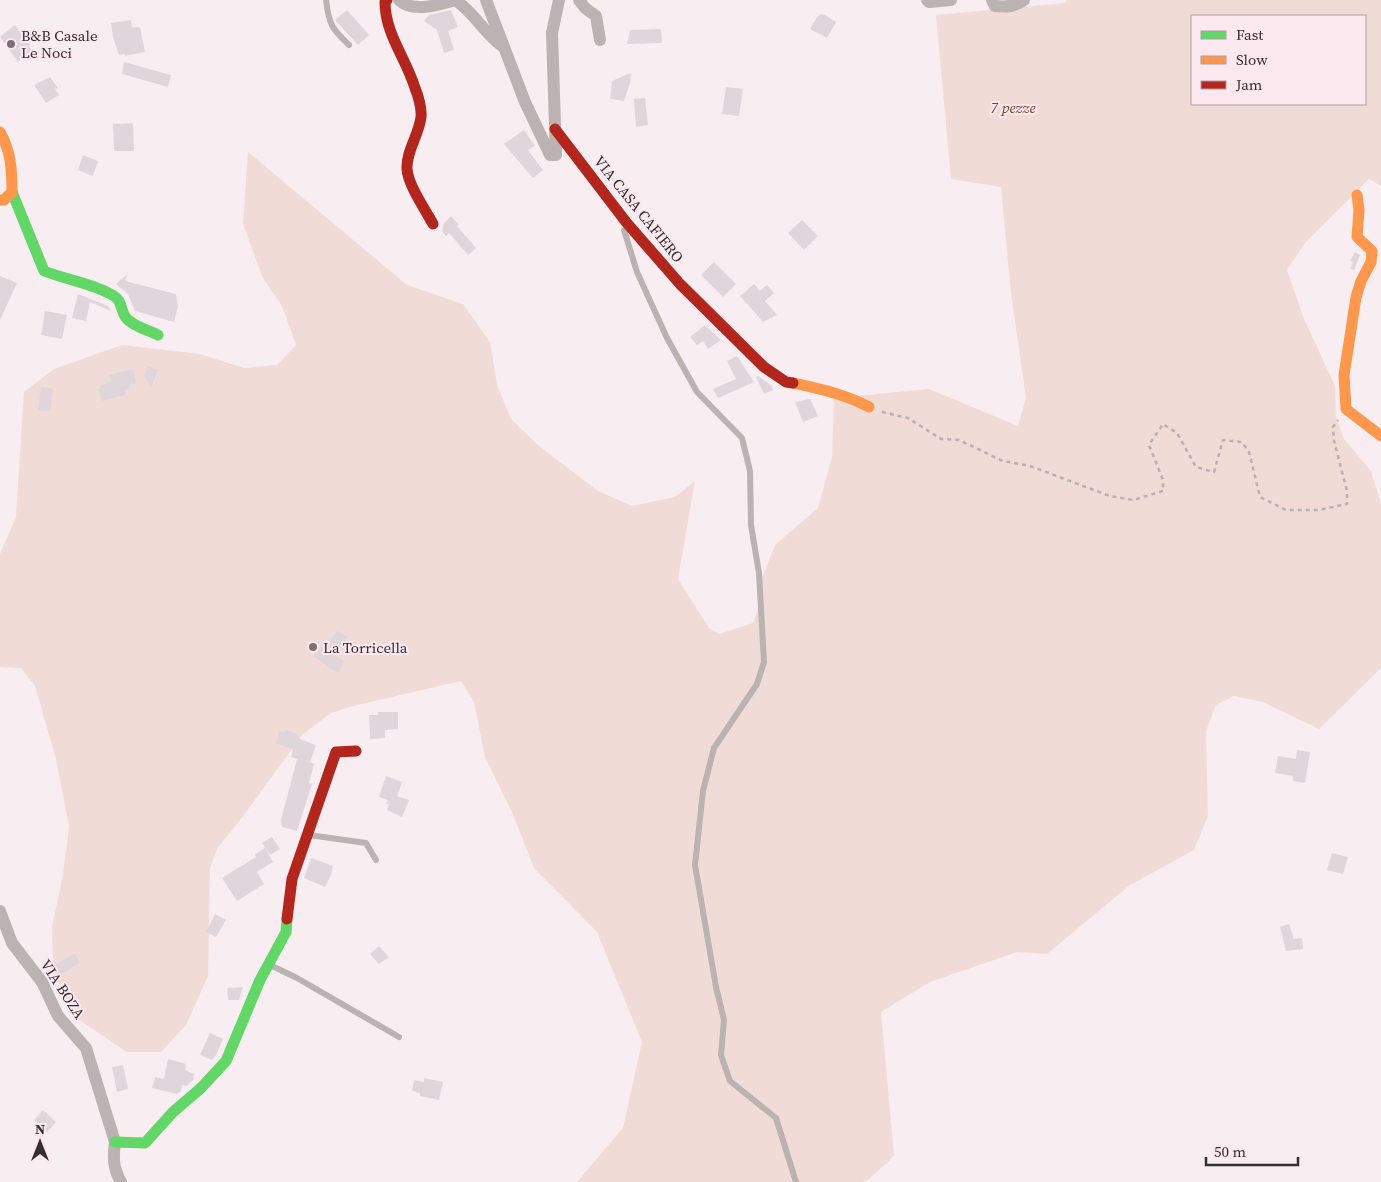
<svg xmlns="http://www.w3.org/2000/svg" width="1381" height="1182" viewBox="0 0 1381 1182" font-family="'Source Serif 4',serif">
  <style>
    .green { fill: #f1dbd6; fill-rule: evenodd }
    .building { fill: #dfd6dc }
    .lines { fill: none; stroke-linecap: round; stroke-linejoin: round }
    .path { stroke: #b7b1b1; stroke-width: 2.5; stroke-dasharray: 4 4; stroke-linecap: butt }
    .lane { stroke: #bbb2b2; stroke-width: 6 }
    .street { stroke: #bbb2b2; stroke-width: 12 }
    .fast { stroke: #63d668; stroke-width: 11 }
    .slow { stroke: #ff974d; stroke-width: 11 }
    .jam { stroke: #b3261e; stroke-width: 11 }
    .poi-dot { fill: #7b7175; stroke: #fce9f0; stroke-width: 2 }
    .labels { text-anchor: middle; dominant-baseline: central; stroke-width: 4; stroke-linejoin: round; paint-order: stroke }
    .poi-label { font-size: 15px; fill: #372e32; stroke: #fce9f0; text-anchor: start }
    .park-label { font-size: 15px; font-style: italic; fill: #7c4227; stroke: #fce9f0 }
    .street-label { font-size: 15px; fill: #372e32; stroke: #fce9f0 }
  </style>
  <rect width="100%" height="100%" fill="#f8edf1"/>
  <path class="green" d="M1067,0H1381V186L1369,179L1305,243L1287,270L1304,319L1335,386L1336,417L1344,439L1371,471L1381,504V668L1319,729L1263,702L1234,696L1216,705L1206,731L1208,816L1194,850L1130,885L1047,954L1017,952L930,982L881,1012L894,1156L868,1180L863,1182H577L623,1128L642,1042L597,932L534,868L512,812L485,757L474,702L461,681L353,706L331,713L303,734L238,823L218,847L210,868L208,976L186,1025L161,1052H127L75,1017L53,971L52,927L63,875L69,826L56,759L35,686L21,668L0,667V554L16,517L24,392L54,369L122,345L200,354L244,368L277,365L296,345L282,306L263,278L243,224L248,152L407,285L463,304L490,342L497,385L511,419L539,446L598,491L632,506L675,497L695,481L678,579L709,628L719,634L753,623L761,602L762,578L775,545L818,508L832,457L834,398L929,389L1018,426L1026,398L1011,293L1001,187L951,179L936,15L1065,3ZM1192,16H1365V104H1192Z"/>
  <g class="building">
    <path d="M347,10L369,35L358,45L335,20Z"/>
    <path d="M451,10L458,27L448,31L454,50L444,53L437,30L424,21L429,15Z"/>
    <path d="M821,14L825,15L836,22L827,38L810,29L817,17Z"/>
    <path d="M131,20L132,27H140L145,52L125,56V54L119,55L113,37L111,23Z"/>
    <path d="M15,25L30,45L29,46L32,51L18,62L0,37Z"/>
    <path d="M661,29L662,43L627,44L630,30Z"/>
    <path d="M124,62L171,75L168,87L122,74Z"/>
    <path d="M631,73L630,83L624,101L610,99L612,81Z"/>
    <path d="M50,77L58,88L55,89L59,95L46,103L34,85Z"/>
    <path d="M726,87L743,89L739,116L722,114Z"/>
    <path d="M645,98L648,125L636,127L634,99Z"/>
    <path d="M133,123L134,151H114L113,124Z"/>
    <path d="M524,130L535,146L528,150L543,170L533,178L504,144Z"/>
    <path d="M83,155L98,161L93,176L78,170Z"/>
    <path d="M451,216L459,225L457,226L476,248L468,255L449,233L446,236L442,231L444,223Z"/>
    <path d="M802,220L818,236L804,250L788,233Z"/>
    <path d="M1355,252L1360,255L1354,270L1350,269L1353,262L1350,261Z"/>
    <path d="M714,262L736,284L723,297L701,275Z"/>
    <path d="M128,274L125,280L129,282L176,294L178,306L174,322L135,311L128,294L116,284Z"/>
    <path d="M0,276L17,283L0,320Z"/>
    <path d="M754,284L760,291L767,285L774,293L765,301L777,315L763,322L740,296Z"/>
    <path d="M78,294L108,306L111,311L90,302L86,321L72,318Z"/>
    <path d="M45,311L67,315L62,339L41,335Z"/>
    <path d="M705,325L721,340L708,349L703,341L697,345L690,337Z"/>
    <path d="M737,356L754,382L718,398L713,389L736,379L727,361Z"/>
    <path d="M148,366L158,370L151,388L144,376Z"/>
    <path d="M133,369L136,383L129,385L130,388L125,390L126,395L102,401L98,389L101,388L100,385L107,384L106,382L111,381L109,375Z"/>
    <path d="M758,376L772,386L773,390L764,394L756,377Z"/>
    <path d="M41,387L53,389L50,411L38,410Z"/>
    <path d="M810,399L818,416L803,422L795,402Z"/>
    <path d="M337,631L348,637L336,656L344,661L338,673L313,656L323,646L326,648Z"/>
    <path d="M378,712H398V729L385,730V738L370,739L369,715H378Z"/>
    <path d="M286,730L297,734L300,739L316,745L310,762L314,764L309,783L312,784L297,831L282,827L281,820L297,759L291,757L293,749L276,743L280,731L285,733Z"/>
    <path d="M1297,750L1310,752L1305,783L1293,781V776L1275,773L1278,756L1296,759Z"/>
    <path d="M386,776L402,782L397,796L409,800L402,817L387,810L389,804H386L388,800L379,797Z"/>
    <path d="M272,837L280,849L270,855L262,843Z"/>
    <path d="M265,848L273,862L257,872L264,884L237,901L222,878L256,857L255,854Z"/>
    <path d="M1332,853L1348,857L1343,874L1327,870Z"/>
    <path d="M311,858L333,866L331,875L325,887L304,878Z"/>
    <path d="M215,914L226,920L216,937L206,932Z"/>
    <path d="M1289,924L1294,939L1302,938L1303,949L1286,951L1280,927Z"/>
    <path d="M379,946L389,957L379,964L370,954Z"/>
    <path d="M74,953L80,962L58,977L51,968Z"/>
    <path d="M243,987L239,1000H228L227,988Z"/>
    <path d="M210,1033L223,1039L216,1055L212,1060L200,1055Z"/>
    <path d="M168,1059L186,1064L185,1070L194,1074L193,1080L186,1086L182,1085L181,1091L177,1094L152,1088L155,1077L164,1079Z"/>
    <path d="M123,1065L128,1089L117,1092L112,1067Z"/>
    <path d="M424,1078L443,1082L439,1100L420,1096V1093L412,1091L414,1080L424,1082Z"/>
    <path d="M43,1110L56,1122L47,1132L34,1120Z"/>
  </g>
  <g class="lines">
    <path class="path" d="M882,412L908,418L941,439L959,440L1003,461L1030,466L1110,496L1133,500L1163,491V480L1149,445L1163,424L1177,433L1196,467L1214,472L1223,440L1242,442L1249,452L1260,497L1286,510H1319L1347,504V491L1334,441L1333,427L1338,420"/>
    <g class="lane">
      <path d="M326,0C329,24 331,28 349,45"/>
      <path d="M624,230L637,272L667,338L697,392L742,438L750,471L751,525L759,573L764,662L757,684L714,748L703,791L695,865L716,987L724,1020L721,1055L730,1081L776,1118L796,1182"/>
      <path d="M309,835L366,843L376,860"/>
      <path d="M270,965L297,978L399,1037"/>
    </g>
    <g class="street">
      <path d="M399,0C412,13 439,5 455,0C474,12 484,33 502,46"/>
      <path d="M486,0L525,102L550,155H556L552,33L559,0"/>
      <path d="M579,0L585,8L596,16L600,40"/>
      <path d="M927,0L929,2L951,0"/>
      <path d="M992,0L995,6C1006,7 1015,7 1024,0"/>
      <path d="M0,911L12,943L42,982L58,1016L86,1048L115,1142C113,1158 113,1168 121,1182"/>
    </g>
    <g class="fast">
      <path d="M12,192L44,271C67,280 92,283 114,296C123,301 120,312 127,319C135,327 148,330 158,335"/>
      <path d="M115,1142L145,1143L173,1112L201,1088L226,1061L260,980L286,932L287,919"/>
    </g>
    <g class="slow">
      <path d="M0,132C11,151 12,170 12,192L4,200H0"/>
      <path d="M1357,195L1359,210L1357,237L1372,251L1371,262L1361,281L1356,297L1344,375L1346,409L1381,436"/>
      <path d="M793,383C820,389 844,394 869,407"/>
    </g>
    <g class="jam">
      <path d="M387,0L385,2C385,34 406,58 415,88C418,95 422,109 421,117C419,135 406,151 407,169C408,185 425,209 433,224"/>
      <path d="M555,129L626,222L680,284L764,367L786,382L793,383"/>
      <path d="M287,919L292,879L336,752L356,751"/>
    </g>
  </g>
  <g class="poi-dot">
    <circle cx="11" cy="44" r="5"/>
    <circle cx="313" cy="647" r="5"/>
  </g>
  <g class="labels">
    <g class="poi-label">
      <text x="21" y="35">B&amp;B Casale<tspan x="21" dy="17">Le Noci</tspan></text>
      <text x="323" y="647">La Torricella</text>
    </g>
    <g class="park-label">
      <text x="1013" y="107">7 pezze</text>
    </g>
    <g class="street-label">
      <text transform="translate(639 209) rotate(51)">VIA CASA CAFIERO</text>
      <text transform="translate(63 989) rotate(57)">VIA BOZA</text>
    </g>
  </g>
  <rect x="1191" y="15" width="175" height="90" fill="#fce9f0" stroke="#ad9ea4"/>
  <rect x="1201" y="31" width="25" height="8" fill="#63d668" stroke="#ad9ea4"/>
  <text x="1236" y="40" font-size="15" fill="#372e32">Fast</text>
  <rect x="1201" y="56" width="25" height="8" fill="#ff974d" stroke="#ad9ea4"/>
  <text x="1236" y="65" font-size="15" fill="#372e32">Slow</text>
  <rect x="1201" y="81" width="25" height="8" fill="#b3261e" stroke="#ad9ea4"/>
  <text x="1236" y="90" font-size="15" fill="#372e32">Jam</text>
  <g transform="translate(40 1142)" stroke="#fce9f0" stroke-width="4" paint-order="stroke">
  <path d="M0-4L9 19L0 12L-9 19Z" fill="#372e32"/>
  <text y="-8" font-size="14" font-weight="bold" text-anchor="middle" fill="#372e32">N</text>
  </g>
  <path d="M1206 1157v8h92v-8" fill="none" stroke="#372e32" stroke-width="2.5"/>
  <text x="1214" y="1157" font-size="15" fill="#372e32" stroke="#fce9f0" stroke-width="4" paint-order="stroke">50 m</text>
</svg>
